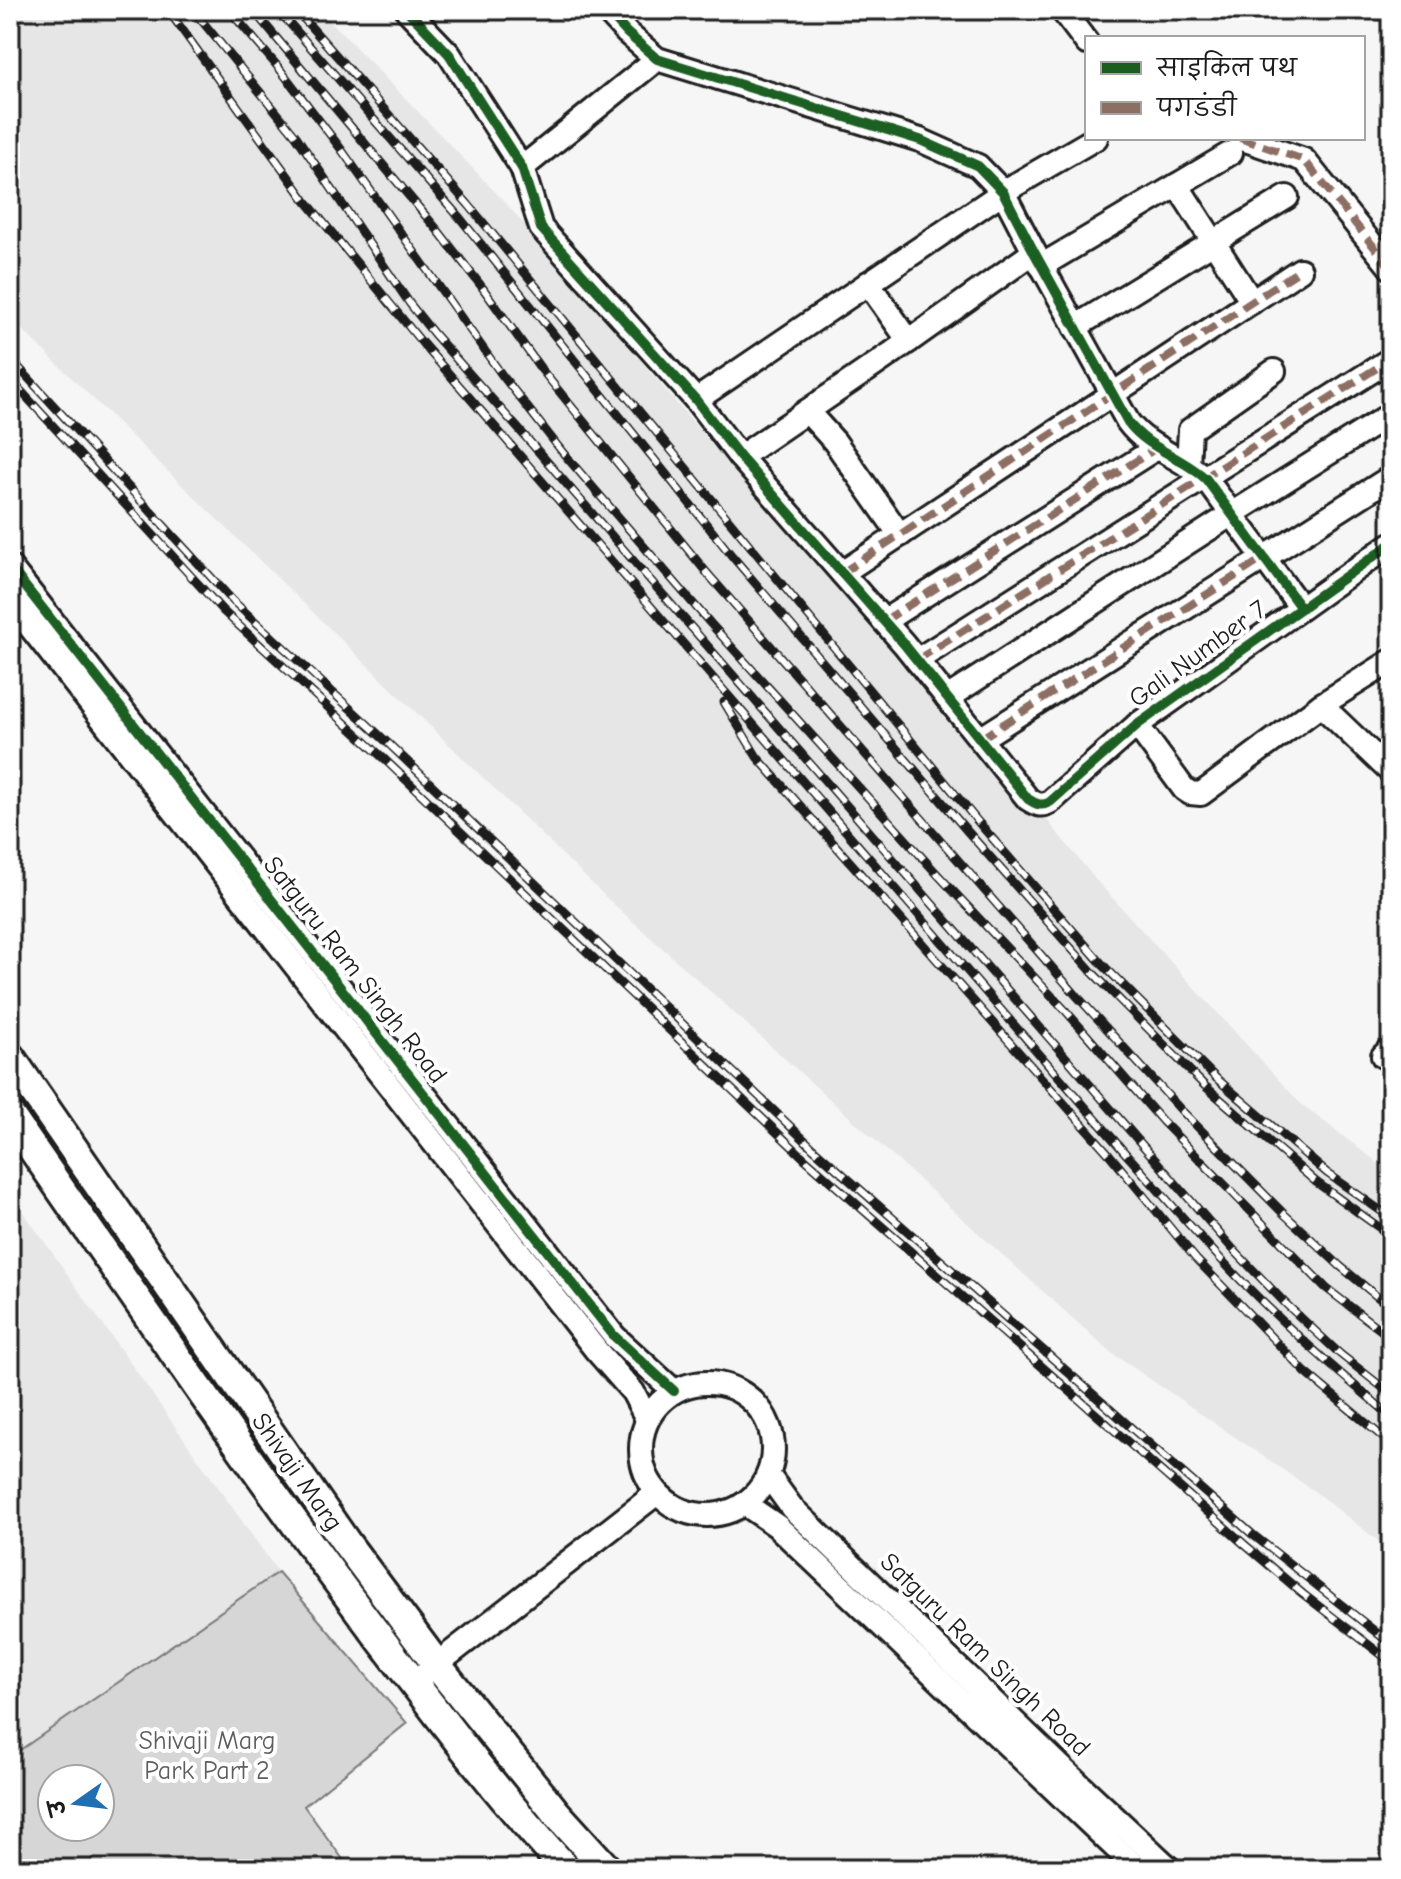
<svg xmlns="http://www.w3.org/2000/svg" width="1401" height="1879" viewBox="0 0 1401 1879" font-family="'Comic Neue','Playpen Sans Deva',sans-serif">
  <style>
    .built { fill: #e6e6e6 }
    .green { fill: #d6d6d6; stroke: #797979; stroke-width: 2; fill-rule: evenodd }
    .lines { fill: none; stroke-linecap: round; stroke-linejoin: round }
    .minor-casing { stroke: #1c1c1c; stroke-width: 28 }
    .major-casing { stroke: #1c1c1c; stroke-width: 34 }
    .minor { stroke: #fff; stroke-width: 22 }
    .major { stroke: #fff; stroke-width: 28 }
    .rail-casing { stroke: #1c1c1c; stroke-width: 9 }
    .rail { stroke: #fff; stroke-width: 6; stroke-dasharray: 18; stroke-linecap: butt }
    .quiet { stroke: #8d6e63; stroke-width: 8; stroke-dasharray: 16 8; stroke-linecap: butt }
    .cycleway-casing { stroke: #fff; stroke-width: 15 }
    .cycleway { stroke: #1b5e20; stroke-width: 10 }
    .labels { text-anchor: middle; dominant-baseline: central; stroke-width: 8; stroke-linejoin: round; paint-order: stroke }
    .street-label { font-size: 26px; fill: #1c1c1c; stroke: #fff }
    .park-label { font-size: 26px; fill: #5d5d5d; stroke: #fff }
  </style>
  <rect width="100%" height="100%" fill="#f6f6f6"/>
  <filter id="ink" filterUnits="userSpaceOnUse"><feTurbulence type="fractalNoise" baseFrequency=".0125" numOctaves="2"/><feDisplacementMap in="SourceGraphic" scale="16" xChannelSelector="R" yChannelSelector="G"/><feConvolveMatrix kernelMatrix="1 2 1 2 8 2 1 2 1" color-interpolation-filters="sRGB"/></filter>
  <g filter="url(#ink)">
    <g class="built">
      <path d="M10,10H320L506,203L774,517L1007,771L1095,879L1300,1103L1391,1173V1551L1314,1491L1109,1351L609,900L10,318Z"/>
      <path d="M10,1193L278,1572L10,1757Z"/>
    </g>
    <path class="green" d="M278,1572L407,1723L304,1806L350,1869H10V1757ZM52,1779H100V1827H52Z"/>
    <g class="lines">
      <g class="minor-casing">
        <g id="minor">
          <path d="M407,10L449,54L522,168L541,228L696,400L740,457L904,644L1028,799C1036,804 1041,807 1050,802L1137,725L1391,544"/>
          <path d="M606,10L627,33L657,59L920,140L978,166L1003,192L1034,252L1128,422C1147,448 1182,457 1206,479L1301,608"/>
          <path d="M1062,10L1087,43"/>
          <path d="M1240,138L1304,160L1391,268"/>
          <path d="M522,168L657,59"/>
          <path d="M1177,185L1252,302"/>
          <path d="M1041,266L1231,153"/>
          <path d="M868,283L909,341"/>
          <path d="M1075,327L1287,197"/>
          <path d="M696,400L1003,192L1096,138"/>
          <path d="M807,411L835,442L900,535"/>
          <path d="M740,457L892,353L1034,252"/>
          <path d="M1188,464L1190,430L1274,371"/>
          <path d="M10,567L614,1336L674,1391"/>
          <path d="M842,573L1300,270"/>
          <path d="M10,601L596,1350L633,1392L647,1419"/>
          <path d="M884,621L1158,447"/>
          <path d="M917,660L1391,359"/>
          <path d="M947,698L1232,514L1391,414"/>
          <path d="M1321,705L1391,661"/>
          <path d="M1137,725L1184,789L1190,793L1201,794L1321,705L1391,772"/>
          <path d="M980,739L1391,477"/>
          <path d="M1383,1056L1391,1048"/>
          <circle cx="707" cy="1449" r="66"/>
          <path d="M768,1475L792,1508L1065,1771L1170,1869"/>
          <path d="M745,1504L777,1526L1138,1869"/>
          <path d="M424,1674L657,1493"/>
        </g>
      </g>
      <g class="major-casing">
        <g id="major">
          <path d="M10,1057L347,1544L440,1669L557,1814L607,1869"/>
          <path d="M10,1116C128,1287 245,1458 369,1624C432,1707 495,1792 566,1869"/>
        </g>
      </g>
      <use href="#minor" class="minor"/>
      <use href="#major" class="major"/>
      <g class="rail-casing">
        <g id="rail">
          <path d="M168,10L306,201L423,344L1127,1155C1176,1209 1222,1264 1275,1314C1312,1350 1351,1383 1391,1416"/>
          <path d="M193,10L296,136L410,304L434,334L523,434L1232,1248L1286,1304L1340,1354L1391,1394"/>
          <path d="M229,10L279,68L341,149L502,375L564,454L710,623L939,876L1065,1010L1163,1122L1326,1288L1391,1338"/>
          <path d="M253,10L440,233L482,287L541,369L707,573L1076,995L1181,1110L1282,1212L1340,1266L1391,1308"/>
          <path d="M278,10L460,218L732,556L968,832L1095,975L1205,1086L1316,1182L1391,1236"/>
          <path d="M296,10L468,204L979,823L1103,965L1216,1078L1327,1173L1391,1218"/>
          <path d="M10,358L233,601L390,745L813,1148L1252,1534L1391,1644"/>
          <path d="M10,379L223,611L381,756L804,1158L1244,1544L1303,1594L1391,1662"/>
          <path d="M724,702L757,757L1109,1154L1196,1259L1305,1372L1391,1444"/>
        </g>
      </g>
      <use href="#rail" class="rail"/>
      <g class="quiet">
        <path d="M1240,138L1304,160L1391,268"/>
        <path d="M842,573L1300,270"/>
        <path d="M884,621L1158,447"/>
        <path d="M917,660L1391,359"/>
        <path d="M980,739L1264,558"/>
      </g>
      <g class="cycleway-casing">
        <g id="cycleway">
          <path d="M407,10L449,54L522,168L541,228L696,400L740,457L904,644L1028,799C1036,804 1041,807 1050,802L1137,725L1391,544"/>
          <path d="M606,10L627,33L657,59L920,140L978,166L1003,192L1034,252L1128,422C1147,448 1182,457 1206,479L1301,608"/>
          <path d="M10,567L614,1336L674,1391"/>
        </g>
      </g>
      <use href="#cycleway" class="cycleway"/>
    </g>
  </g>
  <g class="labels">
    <g class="street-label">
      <text transform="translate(1198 654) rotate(-36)">Gali Number 7</text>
      <text transform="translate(355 970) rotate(52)">Satguru Ram Singh Road</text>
      <text transform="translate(297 1472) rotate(55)">Shivaji Marg</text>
      <text transform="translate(985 1655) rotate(44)">Satguru Ram Singh Road</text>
    </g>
    <g class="park-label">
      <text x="207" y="1741">Shivaji Marg<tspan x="207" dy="30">Park Part 2</tspan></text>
    </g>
  </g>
  <rect width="1401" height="1879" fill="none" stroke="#fff" stroke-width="40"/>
  <rect x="20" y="20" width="1361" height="1839" fill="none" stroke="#1c1c1c" stroke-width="3" filter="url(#ink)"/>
  <rect x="1085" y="36" width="280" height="104" fill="#ffffff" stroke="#a4a4a4" stroke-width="2"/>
  <rect x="1101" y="62" width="40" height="12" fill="#1b5e20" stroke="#a4a4a4" stroke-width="2"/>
  <text x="1157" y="76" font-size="24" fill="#1c1c1c">साइकिल पथ</text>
  <rect x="1101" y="102" width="40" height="12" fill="#8d6e63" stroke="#a4a4a4" stroke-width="2"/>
  <text x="1157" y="116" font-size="24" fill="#1c1c1c">पगडंडी</text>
  <g transform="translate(76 1803) rotate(256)"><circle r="38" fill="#ffffff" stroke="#a4a4a4" stroke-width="2"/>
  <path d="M0-6L14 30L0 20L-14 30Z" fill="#1f6fb2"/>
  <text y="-12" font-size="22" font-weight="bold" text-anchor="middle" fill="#1c1c1c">उ</text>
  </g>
</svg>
